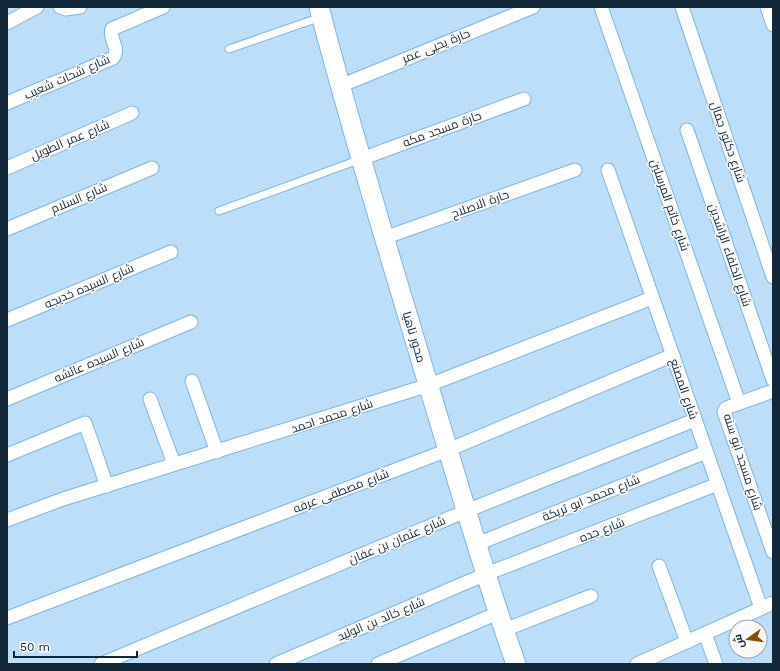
<svg xmlns="http://www.w3.org/2000/svg" width="780" height="671" viewBox="0 0 780 671" font-family="'Work Sans',Cairo,sans-serif">
  <style>
    .lines { fill: none; stroke-linecap: round; stroke-linejoin: round }
    .service-casing { stroke: #7eb5e2; stroke-width: 9 }
    .minor-casing { stroke: #7eb5e2; stroke-width: 15 }
    .secondary-casing { stroke: #7eb5e2; stroke-width: 21 }
    .service { stroke: #fff; stroke-width: 7 }
    .minor { stroke: #fff; stroke-width: 13 }
    .secondary { stroke: #fff; stroke-width: 19 }
    .labels { text-anchor: middle; dominant-baseline: central; stroke-width: 3; stroke-linejoin: round; paint-order: stroke }
    .street-label { font-size: 12px; fill: #122839; stroke: #fafafa }
  </style>
  <rect width="100%" height="100%" fill="#bddef9"/>
  <g class="lines">
    <g class="service-casing">
      <g id="service">
        <path d="M229,49L321,17"/>
        <path d="M219,211L361,159"/>
      </g>
    </g>
    <g class="minor-casing">
      <g id="minor">
        <path d="M60,7L66,9L80,7"/>
        <path d="M601,7L739,403"/>
        <path d="M682,7L773,277"/>
        <path d="M767,7L773,25"/>
        <path d="M7,23L37,7"/>
        <path d="M340,86L533,7"/>
        <path d="M7,103L113,58C121,48 108,39 112,29L163,7"/>
        <path d="M687,130L773,380"/>
        <path d="M361,159L524,99"/>
        <path d="M7,168L132,113"/>
        <path d="M608,170L761,608"/>
        <path d="M7,229L152,168"/>
        <path d="M384,238L575,170"/>
        <path d="M7,320L171,252"/>
        <path d="M192,381L217,452"/>
        <path d="M773,391L726,408L724,412L773,552"/>
        <path d="M7,399L191,322"/>
        <path d="M150,399L174,464"/>
        <path d="M7,455L85,423L107,486"/>
        <path d="M7,520L63,499L429,385L652,298"/>
        <path d="M477,544L706,452"/>
        <path d="M659,566L687,642"/>
        <path d="M7,618L448,450L673,355"/>
        <path d="M504,630L591,596"/>
        <path d="M705,634L716,664"/>
        <path d="M101,664L466,511L695,420"/>
        <path d="M276,664L486,574L718,484"/>
        <path d="M378,664L498,613"/>
        <path d="M637,664L773,603"/>
      </g>
    </g>
    <g class="secondary-casing">
      <path id="secondary" d="M319,7C352,134 391,259 428,384C457,478 483,572 516,664"/>
    </g>
    <use href="#service" class="service"/>
    <use href="#minor" class="minor"/>
    <use href="#secondary" class="secondary"/>
  </g>
  <g class="labels">
    <g class="street-label">
      <text transform="translate(436 46) rotate(-22)">حارة يحيى عمر</text>
      <text transform="translate(67 77) rotate(-24)">شارع شحات شعيب</text>
      <text transform="translate(442 129) rotate(-20)">حارة مسجد مكه</text>
      <text transform="translate(70 140) rotate(-23)">شارع عمر الطويل</text>
      <text transform="translate(728 142) rotate(71)">شارع دكتور جمال</text>
      <text transform="translate(79 198) rotate(-23)">شارع السلام</text>
      <text transform="translate(480 204) rotate(-20)">حارة الاصلاح</text>
      <text transform="translate(670 205) rotate(71)">شارع خاتم المرسلين</text>
      <text transform="translate(730 255) rotate(71)">شارع الخلفاء الراشدين</text>
      <text transform="translate(89 286) rotate(-23)">شارع السيده خديجه</text>
      <text transform="translate(414 337) rotate(73)">محور ناهيا</text>
      <text transform="translate(99 360) rotate(-23)">شارع السيده عائشه</text>
      <text transform="translate(684 389) rotate(71)">شارع المصنع</text>
      <text transform="translate(332 416) rotate(-18)">شارع محمد احمد</text>
      <text transform="translate(743 462) rotate(72)">شارع مسجد ابو سنه</text>
      <text transform="translate(341 491) rotate(-21)">شارع مصطفى عرفه</text>
      <text transform="translate(591 498) rotate(-22)">شارع محمد ابو تريكة</text>
      <text transform="translate(602 530) rotate(-21)">شارع جده</text>
      <text transform="translate(397 540) rotate(-23)">شارع عثمان بن عفان</text>
      <text transform="translate(381 619) rotate(-23)">شارع خالد بن الوليد</text>
    </g>
  </g>
  <rect width="780" height="671" fill="none" stroke="#122839" stroke-width="16"/>
  <g transform="translate(748 639) rotate(256)"><circle r="19" fill="#fafafa" stroke="#9da6ad"/>
  <path d="M0-3L7 15L0 10L-7 15Z" fill="#884f03"/>
  <text y="-6" font-size="11" font-weight="bold" text-anchor="middle" fill="#122839">ش</text>
  </g>
  <path d="M14 651v6h123v-6" fill="none" stroke="#122839" stroke-width="2"/>
  <text x="20" y="651" font-size="12" fill="#122839" stroke="#fafafa" stroke-width="3" paint-order="stroke">50 m</text>
</svg>
